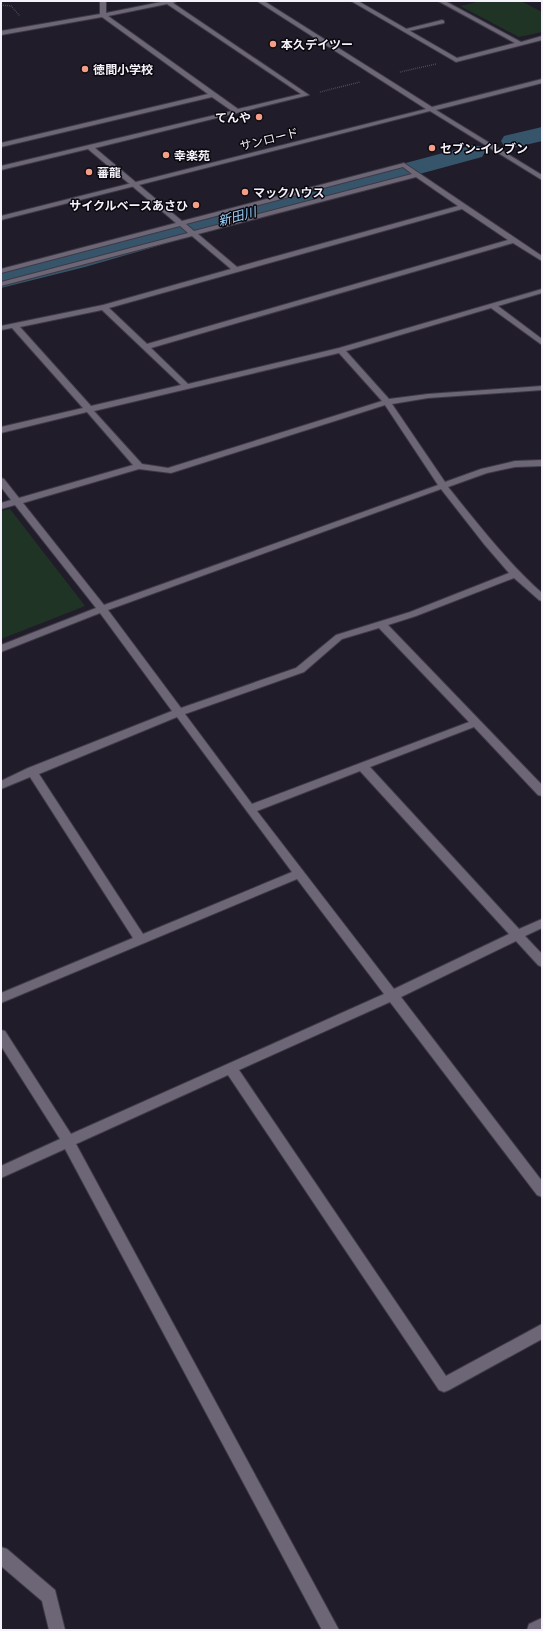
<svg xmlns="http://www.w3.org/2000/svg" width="543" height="1631" viewBox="0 0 543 1631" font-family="Ubuntu,'Noto Sans JP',sans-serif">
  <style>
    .green { fill: #203425 }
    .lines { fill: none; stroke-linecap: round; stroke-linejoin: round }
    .river { fill: #36556b; fill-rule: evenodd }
    .service-casing { stroke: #3e3a45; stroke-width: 2 }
    .minor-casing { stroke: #3e3a45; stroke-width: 2 }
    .tertiary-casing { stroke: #3e3a45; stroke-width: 2 }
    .path { stroke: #77737f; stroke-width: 1.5; stroke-dasharray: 0.5 1.5; stroke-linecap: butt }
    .service { fill: #6c6677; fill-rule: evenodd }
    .minor { fill: #6c6677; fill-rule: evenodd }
    .tertiary { fill: #6c6677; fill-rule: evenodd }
    .poi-dot { fill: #f49e87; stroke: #0a080e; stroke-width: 1.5 }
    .labels { text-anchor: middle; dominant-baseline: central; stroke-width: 3; stroke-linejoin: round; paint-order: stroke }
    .far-poi-label { font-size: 12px; font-weight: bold; fill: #f5f1fb; stroke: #0a080e; text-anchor: start }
    .far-street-label { font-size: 12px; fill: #f5f1fb; stroke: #0a080e }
    .far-water-label { font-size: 13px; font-style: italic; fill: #9ad1fa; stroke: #0a080e }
  </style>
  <rect width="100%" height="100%" fill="#211c2a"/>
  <g class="green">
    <path d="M481,1H521L542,12V32L519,37L460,6Z"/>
    <path d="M10,509L85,606L1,639V511Z"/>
  </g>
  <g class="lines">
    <g class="river">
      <path d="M542,127V141L513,148L504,146L501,141L504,136Z"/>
      <path d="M473,145L482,147L485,152L482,157L199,234L85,267L1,288V271Z"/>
    </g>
    <g class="service-casing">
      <path id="service" d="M442,20L444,21V23L405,32L402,30Z"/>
    </g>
    <g class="minor-casing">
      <g id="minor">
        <path d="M100,1H106V13L166,1H177L173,3L309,95L95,148L182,221L404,163L542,256V261L513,243L151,348L188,384L339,348L542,289V293L498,306L542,339V345L491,308L346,351L389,399L428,394L542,386V390L428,398L392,404L445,482L481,469L515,461L542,460V466L515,467L487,473L448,487C478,524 506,561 542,593V601L539,600L514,578L416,616L388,625L542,785V796L538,795L474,727L370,767L519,929L542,919V928L525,936L542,954V967L538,965L516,941L401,997L542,1181V1197L537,1195L390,1002L239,1070L446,1376L542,1324V1339L449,1390L444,1392L439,1390L228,1075L76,1144L339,1630H322L65,1149L1,1178V1166L60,1139L1,1046V1030L5,1031L71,1134L384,994L297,879L1,1003V993L133,938L30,777L1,789V781L28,768L172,711L100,613L1,652V645L96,608L15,505L1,509V503L11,500L1,487V478L4,479L19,498L133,465L87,412L1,433V427L83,408L12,328L1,330V326L103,305L231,269L192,236L1,286V282L188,233L180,226L1,273V269L176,223L88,149L1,170V166L232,111L212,97L1,147V143L208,94L102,17L1,35V31L100,14ZM167,4L301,94L238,109L108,16ZM403,167L412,174L194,231L186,224ZM416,177L458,206L237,267L198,234ZM462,209L508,240L147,344L109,308ZM102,310L181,385L91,406L20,327ZM339,353L382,401L168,468L142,464L94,411ZM385,405L438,485L104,605L23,503L139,469L171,473ZM441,489L484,544L509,573L410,612L336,635L296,668L181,708L108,610ZM379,628L469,722L252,804L185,714L304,672L342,639ZM177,717L292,872L143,934L39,774ZM360,771L509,934L394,989L257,811Z"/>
        <path d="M351,1H358L457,58L515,43L438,1H445L521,42L542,36V40L456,62Z"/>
        <path d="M1,1547L7,1549L55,1590L65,1630H49L42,1601L1,1566Z"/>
        <path d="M542,1618V1630H527L529,1624Z"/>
      </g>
    </g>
    <g class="tertiary-casing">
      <path id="tertiary" d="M257,1H264L432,107L542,79V83L436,110L542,175V180L430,111L1,220V216L426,109Z"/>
    </g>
    <g class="path">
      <path d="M1,5L11,6L20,16"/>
      <path d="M400,72L436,64"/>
      <path d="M320,92L360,82"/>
    </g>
    <use href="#service" class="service"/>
    <use href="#minor" class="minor"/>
    <use href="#tertiary" class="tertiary"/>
  </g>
  <g class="poi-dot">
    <circle cx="273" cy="44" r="4"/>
    <circle cx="85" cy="69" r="4"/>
    <circle cx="259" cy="117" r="4"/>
    <circle cx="432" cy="148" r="4"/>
    <circle cx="166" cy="155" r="4"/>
    <circle cx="89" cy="172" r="4"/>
    <circle cx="245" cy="192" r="4"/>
    <circle cx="196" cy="205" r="4"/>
  </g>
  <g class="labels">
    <g class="far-poi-label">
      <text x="281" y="44">本久デイツー</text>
      <text x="93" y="69">徳間小学校</text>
      <text x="251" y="117" text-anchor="end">てんや</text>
      <text x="440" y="148">セブン-イレブン</text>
      <text x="174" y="155">幸楽苑</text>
      <text x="97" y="172">蕃龍</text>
      <text x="253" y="192">マックハウス</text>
      <text x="188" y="205" text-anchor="end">サイクルベースあさひ</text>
    </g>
    <g class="far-street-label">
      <text transform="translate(269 139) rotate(-14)">サンロード</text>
    </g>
    <g class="far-water-label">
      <text transform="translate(237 216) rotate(-15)">新田川</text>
    </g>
  </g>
  <rect width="543" height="1631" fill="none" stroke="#f5f1fb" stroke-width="4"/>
</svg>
